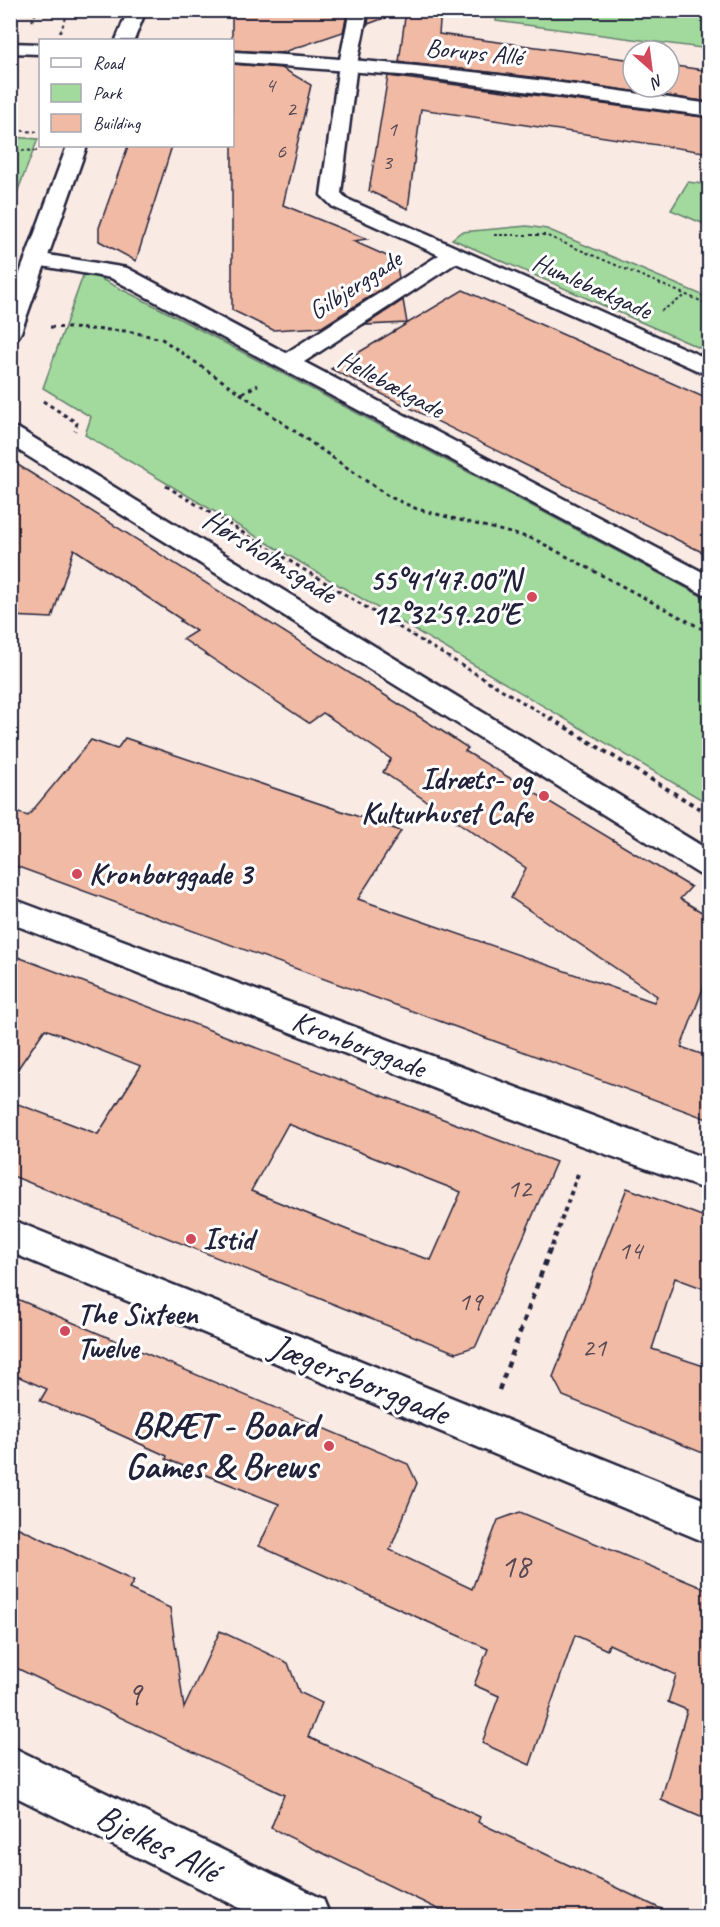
<svg xmlns="http://www.w3.org/2000/svg" width="720" height="1927" viewBox="0 0 720 1927" font-family="Caveat,sans-serif">
  <style>
    .green { fill: #a2d99d; stroke: #627e6c; stroke-width: 1.5 }
    .building { fill: #f0baa4; stroke: #22223b; stroke-width: 1.5; fill-rule: evenodd }
    .lines { fill: none; stroke-linecap: round; stroke-linejoin: round }
    .minor-casing { stroke: #22223b; stroke-width: 5 }
    .tertiary-casing { stroke: #22223b; stroke-width: 5 }
    .path-far3 { stroke: #22223b; stroke-width: 2; stroke-dasharray: 3 3; stroke-linecap: butt }
    .path-far2 { stroke: #22223b; stroke-width: 3; stroke-dasharray: 4 4; stroke-linecap: butt }
    .path-far1 { stroke: #22223b; stroke-width: 4; stroke-dasharray: 4.5 4.5; stroke-linecap: butt }
    .path { stroke: #22223b; stroke-width: 4.5; stroke-dasharray: 6 6; stroke-linecap: butt }
    .minor { fill: #fff; fill-rule: evenodd }
    .tertiary { fill: #fff; fill-rule: evenodd }
    .poi-dot { fill: #d1495b; stroke: #fff; stroke-width: 2 }
    .labels { text-anchor: middle; dominant-baseline: central; stroke-width: 6; stroke-linejoin: round; paint-order: stroke }
    .far-number-label { font-size: 22px; fill: #564855 }
    .far-street-label { font-size: 26px; fill: #22223b; stroke: #fff }
    .number-label { font-size: 27px; fill: #564855 }
    .street-label { font-size: 30px; fill: #22223b; stroke: #fff }
    .poi-label { font-size: 30px; font-weight: bold; fill: #22223b; stroke: #fff; text-anchor: start }
    .near-number-label { font-size: 33px; fill: #564855 }
    .near-street-label { font-size: 36px; fill: #22223b; stroke: #fff }
    .near-poi-label { font-size: 36px; font-weight: bold; fill: #22223b; stroke: #fff; text-anchor: end }
  </style>
  <rect width="100%" height="100%" fill="#faeae4"/>
  <filter id="ink" filterUnits="userSpaceOnUse"><feTurbulence type="fractalNoise" baseFrequency=".0167" numOctaves="2"/><feDisplacementMap in="SourceGraphic" scale="12" xChannelSelector="R" yChannelSelector="G"/><feConvolveMatrix kernelMatrix="1 2 1 2 8 2 1 2 1" color-interpolation-filters="sRGB"/></filter>
  <g filter="url(#ink)">
    <g class="green">
      <path d="M496,11H709V49L496,21Z"/>
      <path d="M11,137L38,139L11,208L10,137Z"/>
      <path d="M688,182L709,185V226L671,210Z"/>
      <path d="M527,226L547,229L709,298V352L452,239L461,232Z"/>
      <path d="M84,273L95,276L159,308L709,600V804L85,435L91,417L43,388Z"/>
    </g>
    <g class="building">
      <path d="M232,10H348L343,32L281,53L232,50Z"/>
      <path d="M370,10H386L387,17L368,24Z"/>
      <path d="M406,10H441L439,34L633,60V87H669V65L710,71V102L532,77L399,62Z"/>
      <path d="M232,64L282,68L311,85L283,205L367,239L353,241L396,260L399,278L322,327L273,330L232,310Z"/>
      <path d="M388,76L710,118V153L421,109L408,209L369,191Z"/>
      <path d="M128,146H172L136,261L99,241V228Z"/>
      <path d="M463,290L710,400V556L331,369Z"/>
      <path d="M403,300L407,323L365,325Z"/>
      <path d="M10,460L445,733L468,748L465,751L691,887L680,899L710,917V970L681,1047L710,1057V1120L10,864V810L28,816L91,740L117,749L125,738L401,831L358,899L654,1002L657,996L511,898L526,868L383,772L391,759L323,713L309,723L183,639L196,631L180,621L182,620L74,549L52,618L10,616Z"/>
      <path d="M10,954L556,1162L476,1346L456,1353L10,1175V1101L98,1134L141,1066L45,1029L10,1080ZM288,1124L461,1192L431,1260L385,1245L251,1191Z"/>
      <path d="M627,1188L710,1219V1291L675,1278L652,1349L710,1368V1456L563,1396L553,1377Z"/>
      <path d="M10,1296L408,1464L417,1483L390,1550L472,1589L498,1520L520,1512L710,1591V1821L661,1800L687,1710L668,1702L676,1675L609,1644L607,1650L575,1635L530,1765L482,1743L499,1696L474,1685L488,1649L259,1546L279,1504L166,1459L167,1456L114,1432L40,1401L47,1389L10,1373Z"/>
      <path d="M10,1524L134,1581L129,1589L170,1608L184,1708L220,1631L288,1663L299,1692L322,1703L308,1737L480,1817L478,1822L678,1917H454L271,1828L284,1795L10,1665Z"/>
    </g>
    <g class="lines">
      <g class="minor-casing">
        <g id="minor">
          <path d="M350,10H368L357,64L341,193L347,199L710,360V376L456,263L304,362L710,576V595L701,593L111,278L36,265L28,264L25,259L28,254L36,253L127,268L286,353L439,255L333,207L321,195L339,64Z"/>
          <path d="M10,43L40,44V54L10,53Z"/>
          <path d="M10,427L19,429L710,851V877L699,874L10,445Z"/>
          <path d="M10,898L710,1160V1191L580,1145L10,923Z"/>
          <path d="M10,1219L710,1502V1544L10,1252Z"/>
          <path d="M10,1746L323,1899L330,1916H256L10,1794Z"/>
        </g>
      </g>
      <g class="tertiary-casing">
        <g id="tertiary">
          <path d="M128,10H146L134,40H116Z"/>
          <path d="M232,52C393,60 551,80 710,104V116L412,76L232,62Z"/>
          <path d="M67,146H87L21,332L18,337L10,339V300Z"/>
        </g>
      </g>
      <g class="path-far3">
        <path d="M32,21L37,10"/>
        <path d="M60,32L69,11"/>
        <path d="M10,130L40,132"/>
        <path d="M10,150L40,151"/>
        <path d="M494,235H545L710,305"/>
        <path d="M661,311L685,296"/>
      </g>
      <g class="path-far2">
        <path d="M50,327L128,331L162,339L388,496L417,509L534,539L710,633"/>
        <path d="M242,393L258,385"/>
        <path d="M43,401L77,423L75,431"/>
        <path d="M166,486L552,720"/>
      </g>
      <g class="path-far1">
        <path d="M550,718L710,815"/>
        <path d="M552,1246L579,1171"/>
      </g>
      <path class="path" d="M499,1390L552,1244"/>
      <use href="#minor" class="minor"/>
      <use href="#tertiary" class="tertiary"/>
    </g>
  </g>
  <g class="poi-dot">
    <circle cx="532" cy="597" r="6"/>
    <circle cx="544" cy="796" r="6"/>
    <circle cx="77" cy="874" r="6"/>
    <circle cx="191" cy="1239" r="6"/>
    <circle cx="65" cy="1331" r="6"/>
    <circle cx="329" cy="1446" r="6"/>
  </g>
  <g class="labels">
    <g class="far-number-label">
      <text x="270" y="85">4</text>
      <text x="291" y="109">2</text>
      <text x="392" y="129">1</text>
      <text x="281" y="151">6</text>
      <text x="387" y="162">3</text>
    </g>
    <g class="far-street-label">
      <text transform="translate(474 52) rotate(6)">Borups Allé</text>
      <text transform="translate(355 285) rotate(-33)">Gilbjerggade</text>
      <text transform="translate(592 286) rotate(24)">Humlebækgade</text>
      <text transform="translate(391 384) rotate(28)">Hellebækgade</text>
    </g>
    <g class="number-label">
      <text x="519" y="1188">12</text>
      <text x="630" y="1250">14</text>
      <text x="470" y="1301">19</text>
      <text x="594" y="1347">21</text>
    </g>
    <g class="street-label">
      <text transform="translate(270 556) rotate(32)">Hørsholmsgade</text>
      <text transform="translate(359 1044) rotate(21)">Kronborggade</text>
    </g>
    <g class="poi-label">
      <text x="520" y="580" text-anchor="end">55°41′47.00"N<tspan x="520" dy="34">12°32′59.20"E</tspan></text>
      <text x="532" y="779" text-anchor="end">Idræts- og<tspan x="532" dy="34">Kulturhuset Cafe</tspan></text>
      <text x="89" y="874">Kronborggade 3</text>
      <text x="203" y="1239">Istid</text>
      <text x="77" y="1314">The Sixteen<tspan x="77" dy="34">Twelve</tspan></text>
    </g>
    <g class="near-number-label">
      <text x="515" y="1566">18</text>
      <text x="134" y="1694">9</text>
    </g>
    <g class="near-street-label">
      <text transform="translate(360 1379) rotate(22)">Jægersborggade</text>
      <text transform="translate(158 1843) rotate(27)">Bjelkes Allé</text>
    </g>
    <g class="near-poi-label">
      <text x="317" y="1425">BRÆT - Board<tspan x="317" dy="41">Games &amp; Brews</tspan></text>
    </g>
  </g>
  <rect width="720" height="1927" fill="none" stroke="#fff" stroke-width="36"/>
  <rect x="18" y="18" width="684" height="1891" fill="none" stroke="#22223b" stroke-width="2" filter="url(#ink)"/>
  <rect x="39" y="39" width="195" height="108" fill="#ffffff" stroke="#a7a7b1" stroke-width="1.5"/>
  <rect x="51" y="58" width="30" height="9" fill="#ffffff" stroke="#a7a7b1" stroke-width="1.5"/>
  <text x="93" y="69" font-size="18" fill="#22223b">Road</text>
  <rect x="51" y="84" width="30" height="18" fill="#a2d99d" stroke="#a7a7b1" stroke-width="1.5"/>
  <text x="93" y="99" font-size="18" fill="#22223b">Park</text>
  <rect x="51" y="114" width="30" height="18" fill="#f0baa4" stroke="#a7a7b1" stroke-width="1.5"/>
  <text x="93" y="129" font-size="18" fill="#22223b">Building</text>
  <g transform="translate(651 69) rotate(152)"><circle r="28" fill="#ffffff" stroke="#a7a7b1" stroke-width="1.5"/>
  <path d="M0-4.5L10 22L0 15L-10 22Z" fill="#d1495b"/>
  <text y="-9" font-size="16" font-weight="bold" text-anchor="middle" fill="#22223b">N</text>
  </g>
</svg>
